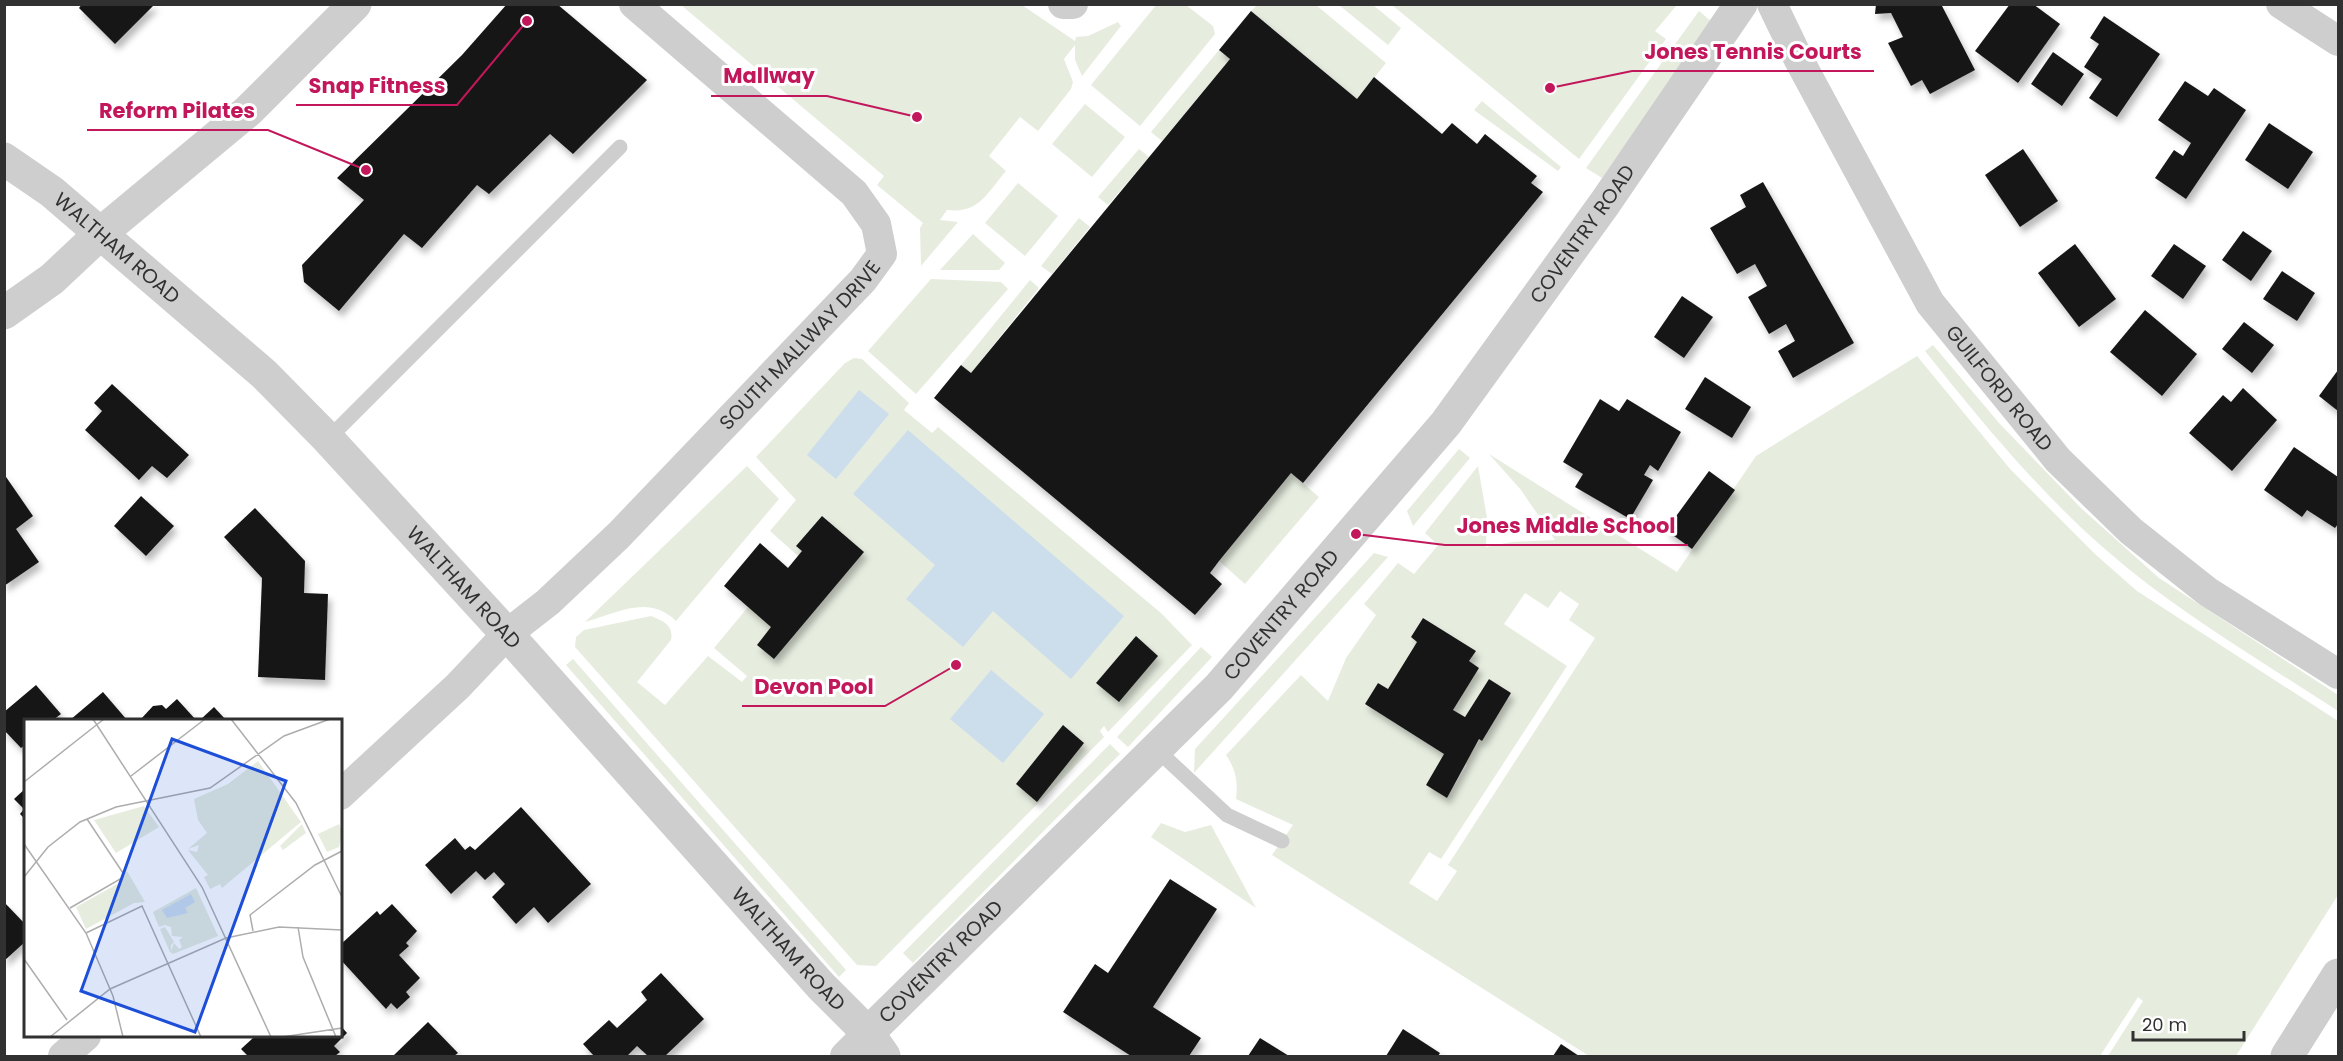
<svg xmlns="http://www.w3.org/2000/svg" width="2343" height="1061" viewBox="0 0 2343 1061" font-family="Poppins,sans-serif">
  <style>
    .green { fill: #e6eddf; fill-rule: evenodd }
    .water { fill: #ccddec }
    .building { fill: #181818; filter: url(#shadow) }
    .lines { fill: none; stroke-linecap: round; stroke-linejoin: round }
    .service { stroke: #cecece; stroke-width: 15 }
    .minor { stroke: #cecece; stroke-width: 30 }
    .tertiary { stroke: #cecece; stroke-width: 33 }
    .labels { text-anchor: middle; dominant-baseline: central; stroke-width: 6; stroke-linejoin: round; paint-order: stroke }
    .street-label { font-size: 20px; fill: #313131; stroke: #fff }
    .inset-road { fill: none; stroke: #adadad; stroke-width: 1.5 }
    .view { fill: #1d4ed8; fill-opacity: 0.15; stroke: #1d4ed8; stroke-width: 3 }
    .inset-edge { fill: none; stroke: #313131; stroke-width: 3 }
    .leader { fill: none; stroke: #c2185b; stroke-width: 2 }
    .callout-dot { fill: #c2185b; stroke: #fff; stroke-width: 2 }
    .callout-label { font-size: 21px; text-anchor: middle; font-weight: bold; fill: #c2185b; stroke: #fff; stroke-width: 6; stroke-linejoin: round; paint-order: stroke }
  </style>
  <defs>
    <filter id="shadow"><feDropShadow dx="3.5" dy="6" stdDeviation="3" flood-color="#0004"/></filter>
  </defs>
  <rect width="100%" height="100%" fill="#fff"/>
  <g class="green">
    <path d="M1157,4L1186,5L1213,26L1215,34L1140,126L1091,85Z"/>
    <path d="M681,5H1022L1075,41L1076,37L1088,36L1118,22L1121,26L1082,76L1075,60V45L1064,59L1073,82L1071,89L1038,131L1020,117L989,156L1006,171C987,193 979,214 947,210L940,220L958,222L921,266L920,228L923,223L877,185L884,176Z"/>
    <path d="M1257,5H1316L1386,63L1357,99L1251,11Z"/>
    <path d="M1339,5H1373L1401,28L1388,45Z"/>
    <path d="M1392,5H1677L1655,31L1666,39L1579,159Z"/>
    <path d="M1699,11L1712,22L1602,178L1586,168Z"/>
    <path d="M1219,50L1230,59L1162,141L1151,132Z"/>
    <path d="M1482,101L1561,167L1558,171L1474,110Z"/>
    <path d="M1085,104L1125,137L1092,177L1052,144Z"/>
    <path d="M1139,149L1149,157L1108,205L1098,197Z"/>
    <path d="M1018,183L1058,216L1025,256L985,223Z"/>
    <path d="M1079,218L1090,227L1052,274L1041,266Z"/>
    <path d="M973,234L1005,263L999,270H940Z"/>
    <path d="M931,279L1001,282L1008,289L916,394L868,351Z"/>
    <path d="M1030,280L1039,288L971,373L961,365Z"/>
    <path d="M1933,345L2000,424L2081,508L2159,578L2338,695V711C2260,660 2177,612 2106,550C2038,491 1981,421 1925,351Z"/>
    <path d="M1917,356L2011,470L2095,554L2137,591L2338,721V895L2236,1056H2108L2143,1001L2138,997L2100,1056H1589L1272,855L1293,825L1236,799C1238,781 1236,770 1226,755L1301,675L1328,701L1346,658L1376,615L1364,604L1398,563L1414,574L1438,545L1425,533L1478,466L1487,518L1486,547L1512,542L1555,540L1521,490L1489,454L1677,572L1756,456ZM1560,591L1579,604L1569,620L1595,638L1448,865L1457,871L1437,901L1409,883L1429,852L1441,859L1567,666L1504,624L1525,593L1548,608ZM1423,618L1476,651L1469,661L1479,668L1453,710L1465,717L1489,679L1511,693L1465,763L1467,765L1447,798L1426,785L1444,754L1365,704L1378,683L1388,689L1417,642L1411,637Z"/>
    <path d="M854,358L862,359L909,403L904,410L932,433L938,427L1161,613L1192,645L1108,732L1104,726L1100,731L1104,737L876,966L857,965L575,647L576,637L584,630L651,616C663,621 674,625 671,640L637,682L665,705L708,656L742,682L747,676L714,648L748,607L724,586L760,543L788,568L798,556L770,531L796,500L756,457L845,363Z"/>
    <path d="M1459,449L1470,458L1413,526L1407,511Z"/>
    <path d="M747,466L779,499L676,621C648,594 618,613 585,622Z"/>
    <path d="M1291,473L1319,497L1245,584L1219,561Z"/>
    <path d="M1374,553L1388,557L1194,773L1195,749Z"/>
    <path d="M1201,647L1212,657L1128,747L1117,737Z"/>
    <path d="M573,659L846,970L839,977L566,665Z"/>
    <path d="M1110,744L1120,754L913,963L903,953Z"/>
    <path d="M1161,823L1185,832L1211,825L1256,908L1151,837Z"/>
  </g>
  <g class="water">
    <path d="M859,390L889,414L836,479L807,455Z"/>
    <path d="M908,430L1124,616L1071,679L993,611L963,647L906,599L935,565L853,494Z"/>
    <path d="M991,670L1044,714L1003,763L950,719Z"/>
  </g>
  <g class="building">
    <path d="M82,4H155L115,44L79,8Z"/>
    <path d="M507,4H557L647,80L573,154L550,134L489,194L477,185L422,248L404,234L339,311L304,282L302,265L364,200L337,178L462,55Z"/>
    <path d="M1876,4H1941L1975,70L1930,94L1922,80L1911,86L1888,43L1903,37L1891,13L1875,14Z"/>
    <path d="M2010,4H2033L2060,24L2018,83L1975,51Z"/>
    <path d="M1251,11L1357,99L1374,77L1442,134L1452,123L1477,144L1485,134L1537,176L1531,183L1543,192L1303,483L1291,473L1219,561L1210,573L1222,584L1195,615L934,398L961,365L971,373L1230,59L1219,50Z"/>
    <path d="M2104,16L2160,54L2117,117L2089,98L2102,79L2084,67L2099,44L2090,38Z"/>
    <path d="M2053,52L2084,74L2062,106L2031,84Z"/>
    <path d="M2185,81L2208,96L2214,88L2246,110L2186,199L2155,178L2174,150L2183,156L2191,143L2158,120Z"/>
    <path d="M2269,123L2313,152L2288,189L2245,160Z"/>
    <path d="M2023,149L2058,201L2020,227L1985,175Z"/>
    <path d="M1763,182L1854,343L1793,378L1778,351L1795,341L1786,324L1769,334L1748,297L1767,286L1755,264L1737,274L1710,228L1746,207L1740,195Z"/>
    <path d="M2243,231L2272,251L2251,281L2222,260Z"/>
    <path d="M2075,244L2116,299L2079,327L2038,273Z"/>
    <path d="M2174,244L2206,266L2183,299L2151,276Z"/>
    <path d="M2282,271L2315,293L2297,321L2263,299Z"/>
    <path d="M1682,296L1713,317L1684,358L1654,337Z"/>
    <path d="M2145,310L2197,354L2162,396L2110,352Z"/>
    <path d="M2244,322L2274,345L2252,373L2222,349Z"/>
    <path d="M2338,370V411L2319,396Z"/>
    <path d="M1705,377L1751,407L1732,438L1685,409Z"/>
    <path d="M112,384L189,455L167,478L152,466L139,480L85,430L102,411L94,403Z"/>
    <path d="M2243,388L2277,420L2232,471L2189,433L2223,395L2231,402Z"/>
    <path d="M1600,399L1619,411L1627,399L1681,432L1658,471L1650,465L1644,475L1653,480L1630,519L1575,487L1583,474L1563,462Z"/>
    <path d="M2294,447L2338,477V524L2335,528L2307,510L2302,517L2264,490Z"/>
    <path d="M1709,471L1735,490L1692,549L1666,530Z"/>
    <path d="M4,474L33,516L16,529L39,562L4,586Z"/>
    <path d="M141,496L174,526L146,556L114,526Z"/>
    <path d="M255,508L305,561L304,593L328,594L325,680L258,677L262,578L224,537Z"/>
    <path d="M822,516L864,552L774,659L757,645L771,627L724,586L760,543L788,568L802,551L796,546Z"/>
    <path d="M1423,618L1476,651L1469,661L1479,668L1453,710L1465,717L1489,679L1511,693L1482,741L1479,739L1447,798L1426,785L1444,754L1365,704L1378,683L1388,689L1417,642L1411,637Z"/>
    <path d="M1136,636L1158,656L1119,702L1096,683Z"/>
    <path d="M36,685L61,714L53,720H26V744L21,748L4,730V712Z"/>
    <path d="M103,692L127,720H70Z"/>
    <path d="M177,699L196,720H140L153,706L162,705L166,709Z"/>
    <path d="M214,707L226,720H200Z"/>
    <path d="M1063,725L1084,743L1037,802L1016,784Z"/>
    <path d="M26,788V820L20,814L24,809L14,799Z"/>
    <path d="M521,807L591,884L548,923L534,907L516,924L492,897L505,884L494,872L485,880L476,871L451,894L425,865L455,838L465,850L470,846L475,850Z"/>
    <path d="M1170,879L1217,909L1153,1007L1201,1038L1189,1056H1131L1063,1012L1095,964L1108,973Z"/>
    <path d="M4,902L26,925V941L4,961Z"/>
    <path d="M392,904L417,931L406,943L409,946L399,955L420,978L406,992L410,997L397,1009L391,1003L386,1009L340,959V945L377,911L380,915Z"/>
    <path d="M661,973L704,1019L665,1056H648L637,1046L627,1056H594L583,1044L609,1020L617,1028L647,1000L641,992Z"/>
    <path d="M428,1022L458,1053L454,1056H393Z"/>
    <path d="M340,1025L347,1033L334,1046L340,1052L335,1056H248L241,1049L253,1038L250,1036H340Z"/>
    <path d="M1403,1029L1440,1053L1438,1056H1386Z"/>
    <path d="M1260,1038L1289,1056H1248Z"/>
    <path d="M1561,1044L1579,1056H1553Z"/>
  </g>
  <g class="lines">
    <g class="service">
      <path d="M328,439L620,147"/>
      <path d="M1156,749L1227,815L1282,841"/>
    </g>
    <g class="minor">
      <path d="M1063,4H1073"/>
      <path id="s1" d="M1772,4L1799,60L1930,303L2058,460L2131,531L2208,592L2338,674"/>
      <path d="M2281,4L2338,41"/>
      <path id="s2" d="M340,795L458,686L507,634L548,602L619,535L863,280L882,254L876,224L854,193L634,4"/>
      <path d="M63,1056L86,1036"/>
      <path d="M845,1056L868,1033"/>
    </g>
    <g class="tertiary">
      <path id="s3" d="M4,159L52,192L264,374L328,439L507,634L821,986L868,1033L884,1056"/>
      <path d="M4,313L52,279L101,233L248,111L355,4"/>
      <path id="s4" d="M868,1033L1219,687L1446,423L1605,203L1741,4"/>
      <path d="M2287,1056L2338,975"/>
    </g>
  </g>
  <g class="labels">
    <g class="street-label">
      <text stroke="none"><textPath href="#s4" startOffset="1074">COVENTRY ROAD</textPath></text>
      <text stroke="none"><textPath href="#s3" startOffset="144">WALTHAM ROAD</textPath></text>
      <text stroke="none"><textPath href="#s2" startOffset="644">SOUTH MALLWAY DRIVE</textPath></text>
      <text stroke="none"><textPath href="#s1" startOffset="448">GUILFORD ROAD</textPath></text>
      <text stroke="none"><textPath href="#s3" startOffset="630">WALTHAM ROAD</textPath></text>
      <text stroke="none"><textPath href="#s4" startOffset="588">COVENTRY ROAD</textPath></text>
      <text stroke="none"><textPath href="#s3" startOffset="1116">WALTHAM ROAD</textPath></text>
      <text stroke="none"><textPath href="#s4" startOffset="102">COVENTRY ROAD</textPath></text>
    </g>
  </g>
  <g transform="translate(24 719)">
    <rect width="318" height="318" fill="#fff"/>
    <path d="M234,42L277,103L198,169L196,165L186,170L180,158L184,156L164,131L173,133L175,126L164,130L183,114L174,101L170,80L204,65ZM120,87L135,108L92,134L70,101ZM278,105L282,114L259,131L256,127ZM315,105L318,113L315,128L303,133L294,115ZM103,152L121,183L110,184L62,210L52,188L95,164ZM172,169L194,217L149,235L146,233L136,210L141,208L150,223L147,226V232L150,224L155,230L158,228L155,221L159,218L148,217L147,208L141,206L135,208L129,193Z" fill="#e6eddf"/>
    <path d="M167,175L171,183L161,189L164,194L143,199L138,191Z" fill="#ccddec"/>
    <path class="inset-road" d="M69,0L178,168L247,318M207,0L272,84L318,178M107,57L181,0M0,63L80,0M0,125L62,214L89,277L99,318M0,158L24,128L56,103L92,88L186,69L260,17L306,0M46,189L98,159L99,154L63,100M274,208L279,238L312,318M229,212L226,196L291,146L318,132M62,214L118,187L177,318M0,240L43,301M26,318L86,270L202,219L255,208L318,211M258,318L318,309"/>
    <path class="view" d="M148,20L262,62L171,313L57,272Z"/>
    <rect width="318" height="318" class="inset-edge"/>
  </g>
  <path class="leader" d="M1550 88L1632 71H1874M917 117L827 96H711M527 21L457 105H296M366 170L268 130H87M1356 534L1445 545H1688M956 665L885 706H742"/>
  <g class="callout-dot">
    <circle cx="1550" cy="88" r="6"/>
    <circle cx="917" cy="117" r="6"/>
    <circle cx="527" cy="21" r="6"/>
    <circle cx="366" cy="170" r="6"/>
    <circle cx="1356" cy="534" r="6"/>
    <circle cx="956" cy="665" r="6"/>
  </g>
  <g class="callout-label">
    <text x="1753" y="59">Jones Tennis Courts</text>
    <text x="769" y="83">Mallway</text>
    <text x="377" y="93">Snap Fitness</text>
    <text x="177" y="118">Reform Pilates</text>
    <text x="1566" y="533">Jones Middle School</text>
    <text x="814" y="694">Devon Pool</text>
  </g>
  <rect width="2343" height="1061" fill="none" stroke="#313131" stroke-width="12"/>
  <path d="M2133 1031v9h111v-9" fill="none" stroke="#313131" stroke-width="3"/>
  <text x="2142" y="1031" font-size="18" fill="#313131" stroke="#ffffff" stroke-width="4.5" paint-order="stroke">20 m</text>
</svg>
